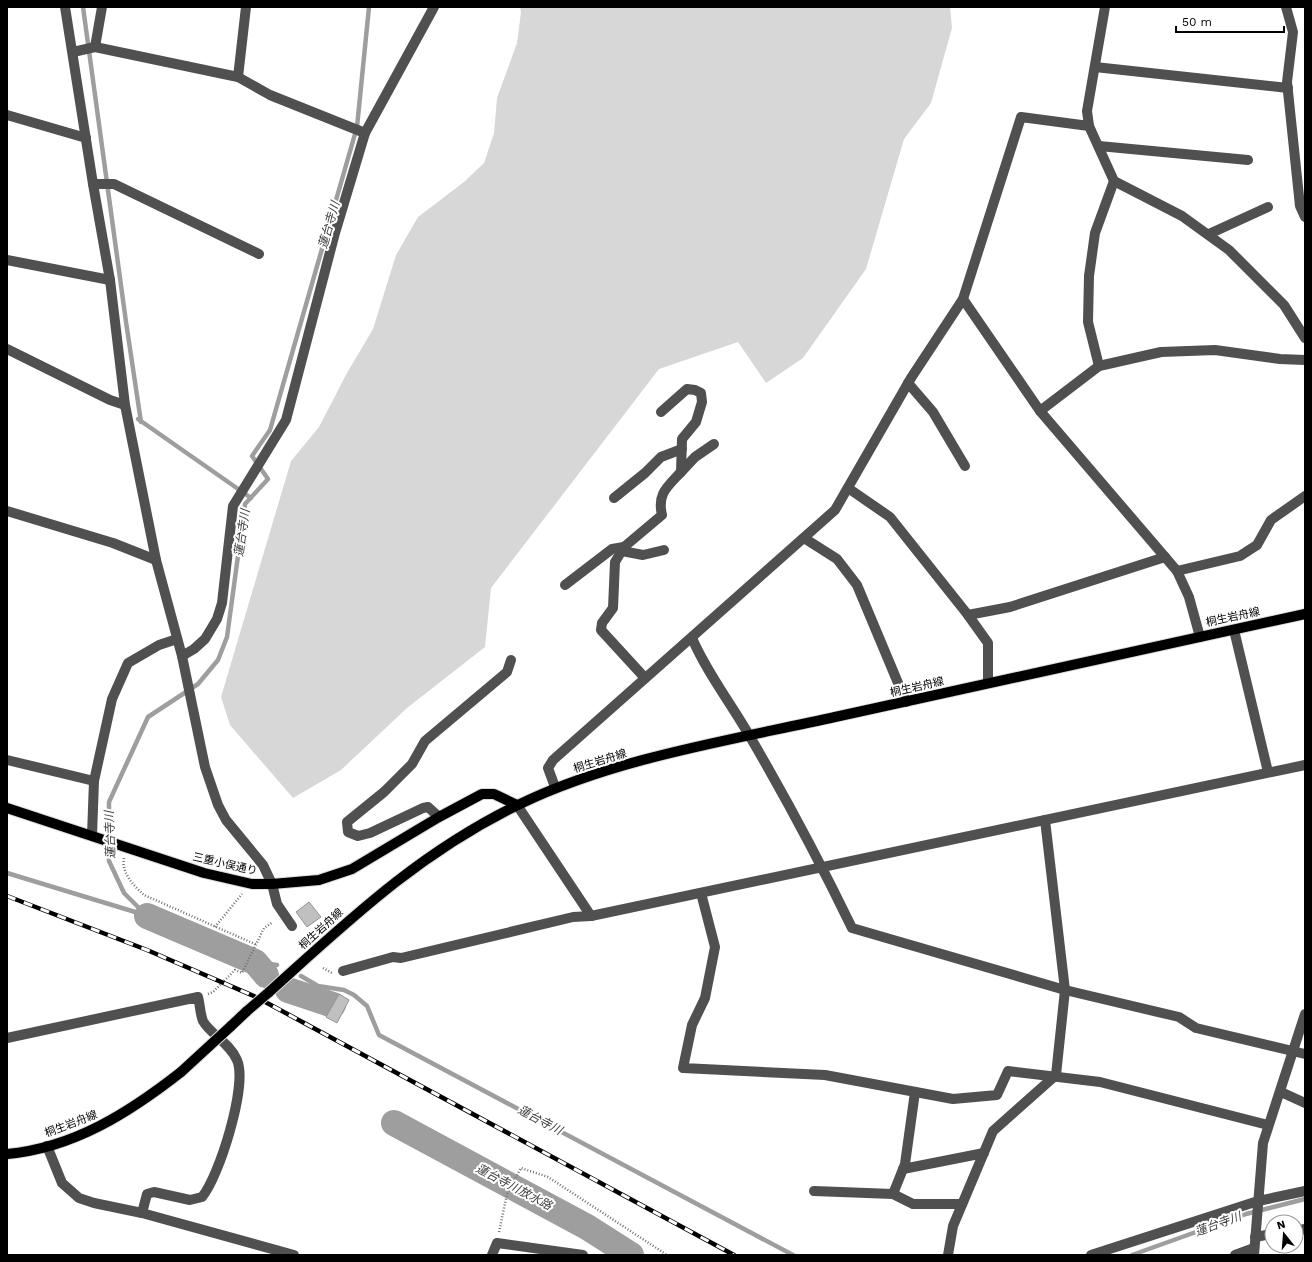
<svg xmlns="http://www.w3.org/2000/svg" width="1312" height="1262" viewBox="0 0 1312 1262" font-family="'Work Sans','Noto Sans JP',sans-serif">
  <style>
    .green { fill: #d7d7d7 }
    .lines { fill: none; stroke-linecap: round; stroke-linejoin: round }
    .stream { stroke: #9e9e9e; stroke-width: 4.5 }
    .river { stroke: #9e9e9e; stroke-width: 26 }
    .building { fill: #c0c0c0; stroke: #949494 }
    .major-casing { stroke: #dbdbdb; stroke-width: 12 }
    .path { stroke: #727272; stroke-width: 2.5; stroke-dasharray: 1 2; stroke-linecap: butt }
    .minor { stroke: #505050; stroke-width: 10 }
    .major { stroke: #000; stroke-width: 10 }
    .rail-casing { stroke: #000; stroke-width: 4.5 }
    .rail { stroke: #fff; stroke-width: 3; stroke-dasharray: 9; stroke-linecap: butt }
    .major-bridge-casing { stroke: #dbdbdb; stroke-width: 12; stroke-linecap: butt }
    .major-bridge { stroke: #000; stroke-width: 10 }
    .labels { text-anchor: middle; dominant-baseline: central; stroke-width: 4; stroke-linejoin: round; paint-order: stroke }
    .street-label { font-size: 11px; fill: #000; stroke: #fff }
    .water-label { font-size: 12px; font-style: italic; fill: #3f3f3f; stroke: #fff }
  </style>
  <rect width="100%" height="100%" fill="#fff"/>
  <path class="green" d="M520,7H950L952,28L931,103L904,139L866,269L803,358L766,383L738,342L659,369L491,588L485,647L407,708L341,770L293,798L230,725L221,697L291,461L319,427L347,373L373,329L396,255L418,217L464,182L484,163L494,133L497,98L517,43L521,12Z"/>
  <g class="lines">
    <g class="stream">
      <path d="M83,7L126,322L141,422"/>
      <path d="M138,419L251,498"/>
      <path d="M7,873L145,915"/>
      <path d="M147,916L124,893L109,861V802L148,717L198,684L218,660L227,637L245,504L268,479L252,456L270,430L357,127L369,7"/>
      <path d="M255,962L277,965"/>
      <path d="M301,976L318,986L344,990L354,995L367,1006L379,1035L793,1255"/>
      <path d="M1132,1255L1246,1214L1305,1199"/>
    </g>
    <g class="river">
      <path d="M147,916L255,962L266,975"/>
      <path d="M288,990L333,1005"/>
      <path d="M394,1123L587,1227L631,1255"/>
    </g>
  </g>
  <g class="building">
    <path d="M309,902L321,917L307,927L296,912Z"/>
    <path d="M339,994L349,1000L337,1023L326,1017Z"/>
  </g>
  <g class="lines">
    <g class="major-casing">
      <g id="major">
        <path d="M7,808L204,873L252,884H272L319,880L352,869L439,817L482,794H494L517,805"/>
        <path d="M268,993C349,920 420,852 520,804C615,758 732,740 835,717C992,683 1149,649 1305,614"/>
        <path d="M230,1027L247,1011"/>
        <path d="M7,1154C74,1148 130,1112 181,1072"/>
      </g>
    </g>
    <g class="path">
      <path d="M124,858C121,873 134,886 144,895L257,945"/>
      <path d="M215,927L242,894"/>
      <path d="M323,968L332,973"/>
      <path d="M208,994L213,992L235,970L242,973L264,928L273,922"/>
      <path d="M499,1232L507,1194L521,1168L548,1177L667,1255"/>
    </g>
    <g class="minor">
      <path d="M65,7L93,184L110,280L125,405L156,560L182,656L205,767L218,805L226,820L263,865L272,884L277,904L292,926"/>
      <path d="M1105,7L1087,111L1089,126L1114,181L1182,216L1229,250L1284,305L1305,338"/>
      <path d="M1286,7L1293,32L1287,82L1300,206L1305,217"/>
      <path d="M95,47L102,7"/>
      <path d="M73,52L95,47L238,77L270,95L365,133"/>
      <path d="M1095,67L1288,88"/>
      <path d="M238,77L246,7"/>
      <path d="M7,115L86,138"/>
      <path d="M1099,146L1248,160"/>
      <path d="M93,184H114L259,254"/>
      <path d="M1209,234L1268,207"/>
      <path d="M7,260L110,280"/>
      <path d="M963,299L1040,411L1177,571L1189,597L1200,637"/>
      <path d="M7,349L110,400L125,405"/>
      <path d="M1099,366L1088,322L1089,276L1095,233L1114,181"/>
      <path d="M908,383L933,412L965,466"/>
      <path d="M1040,411L1099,366L1161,352L1215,350L1280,359L1305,360"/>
      <path d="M681,472L695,457L714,444"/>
      <path d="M848,488L890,517L968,615L988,643V683"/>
      <path d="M614,498L645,473L661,457L682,449"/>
      <path d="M7,511L113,543L156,560"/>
      <path d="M804,538L837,559L857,585L906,702"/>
      <path d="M622,551L643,555L664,550"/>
      <path d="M1177,571L1240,556L1257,545L1271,520L1305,496"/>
      <path d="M565,585L612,549L624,547"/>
      <path d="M968,615L1010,607L1165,557"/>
      <path d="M1234,630L1268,772"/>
      <path d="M692,638C707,673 730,702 749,735C786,798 820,862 852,928L1065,990L1179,1017L1196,1028L1305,1054"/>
      <path d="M182,656L194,649L205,639L217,619L222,603L233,506L286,420L335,233L365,133L434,7"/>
      <path d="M645,678L601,630L602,623L613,608L615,562L624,547L662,515C657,494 667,487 681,472L682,439L696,422L702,402L701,393L695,390L687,389L661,412"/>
      <path d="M7,760L94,781"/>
      <path d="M555,787L548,768L553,760L835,510L911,378L963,299L1021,117L1089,126"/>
      <path d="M517,805L591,916"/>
      <path d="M439,817L428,807L423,808L370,833L358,836L348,832L347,822L384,792L412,764L425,741L507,672L511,660"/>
      <path d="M92,835L94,781L112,699L128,663L159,645L177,639"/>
      <path d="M701,893L715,947L705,998L692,1025L683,1068L825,1075L953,1099L997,1095L1008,1071L1100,1082L1268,1125"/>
      <path d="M343,971L393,957L401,958L573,917L591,916L1305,765"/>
      <path d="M7,1038L198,997C200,1004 200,1014 203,1021C210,1034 230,1043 237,1060C248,1085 219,1177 202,1197L190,1200L154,1192L147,1194L142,1213"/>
      <path d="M1281,1092L1305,1103"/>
      <path d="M47,1146L62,1183L79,1198L94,1203L142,1213L294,1255"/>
      <path d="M903,1169L984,1153"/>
      <path d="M814,1191L893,1194L905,1164L915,1092"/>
      <path d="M893,1194L913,1204H962"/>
      <path d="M1296,1231L1305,1229"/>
      <path d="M1255,1237L1272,1234"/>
      <path d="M492,1255L497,1243L583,1255"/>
      <path d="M948,1255L953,1226L993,1131L1056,1075L1065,990L1045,820"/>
      <path d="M1091,1255L1258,1201L1305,1191"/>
      <path d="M1235,1255L1254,1248"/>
      <path d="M1254,1255L1263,1143L1305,1014"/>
    </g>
    <use href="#major" class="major"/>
    <g class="rail-casing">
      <path id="rail" d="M7,896L147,950L256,997L734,1255"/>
    </g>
    <use href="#rail" class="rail"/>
    <g class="major-bridge-casing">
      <g id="major-bridge">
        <path d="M247,1011L268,993"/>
        <path d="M181,1072L230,1027"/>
      </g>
    </g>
    <use href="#major-bridge" class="major-bridge"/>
  </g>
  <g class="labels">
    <g class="street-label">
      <text transform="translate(1233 617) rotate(-12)">桐生岩舟線</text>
      <text transform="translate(917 687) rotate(-13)">桐生岩舟線</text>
      <text transform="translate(600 761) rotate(-17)">桐生岩舟線</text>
      <text transform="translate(225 864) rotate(13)">三重小俣通り</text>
      <text transform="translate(321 929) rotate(-42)">桐生岩舟線</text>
      <text transform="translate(71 1124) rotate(-21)">桐生岩舟線</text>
    </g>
    <g class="water-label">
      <text transform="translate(329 225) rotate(-74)">蓮台寺川</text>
      <text transform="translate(242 533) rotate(-82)">蓮台寺川</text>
      <text transform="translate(110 835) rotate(-92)">蓮台寺川</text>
      <text transform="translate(540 1120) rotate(28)">蓮台寺川</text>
      <text transform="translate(514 1187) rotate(28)">蓮台寺川放水路</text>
      <text transform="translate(1218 1224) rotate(-20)">蓮台寺川</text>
    </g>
  </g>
  <rect width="1312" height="1262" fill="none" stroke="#000000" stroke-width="16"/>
  <g transform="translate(1284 1234) rotate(343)"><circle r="19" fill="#ffffff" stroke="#999999"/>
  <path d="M0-3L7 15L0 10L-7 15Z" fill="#000000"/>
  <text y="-6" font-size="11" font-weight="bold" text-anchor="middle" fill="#000000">N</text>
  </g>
  <path d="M1176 26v6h108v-6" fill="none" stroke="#000000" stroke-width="2"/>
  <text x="1182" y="26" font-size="12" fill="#000000" stroke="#ffffff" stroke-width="3" paint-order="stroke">50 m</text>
</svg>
